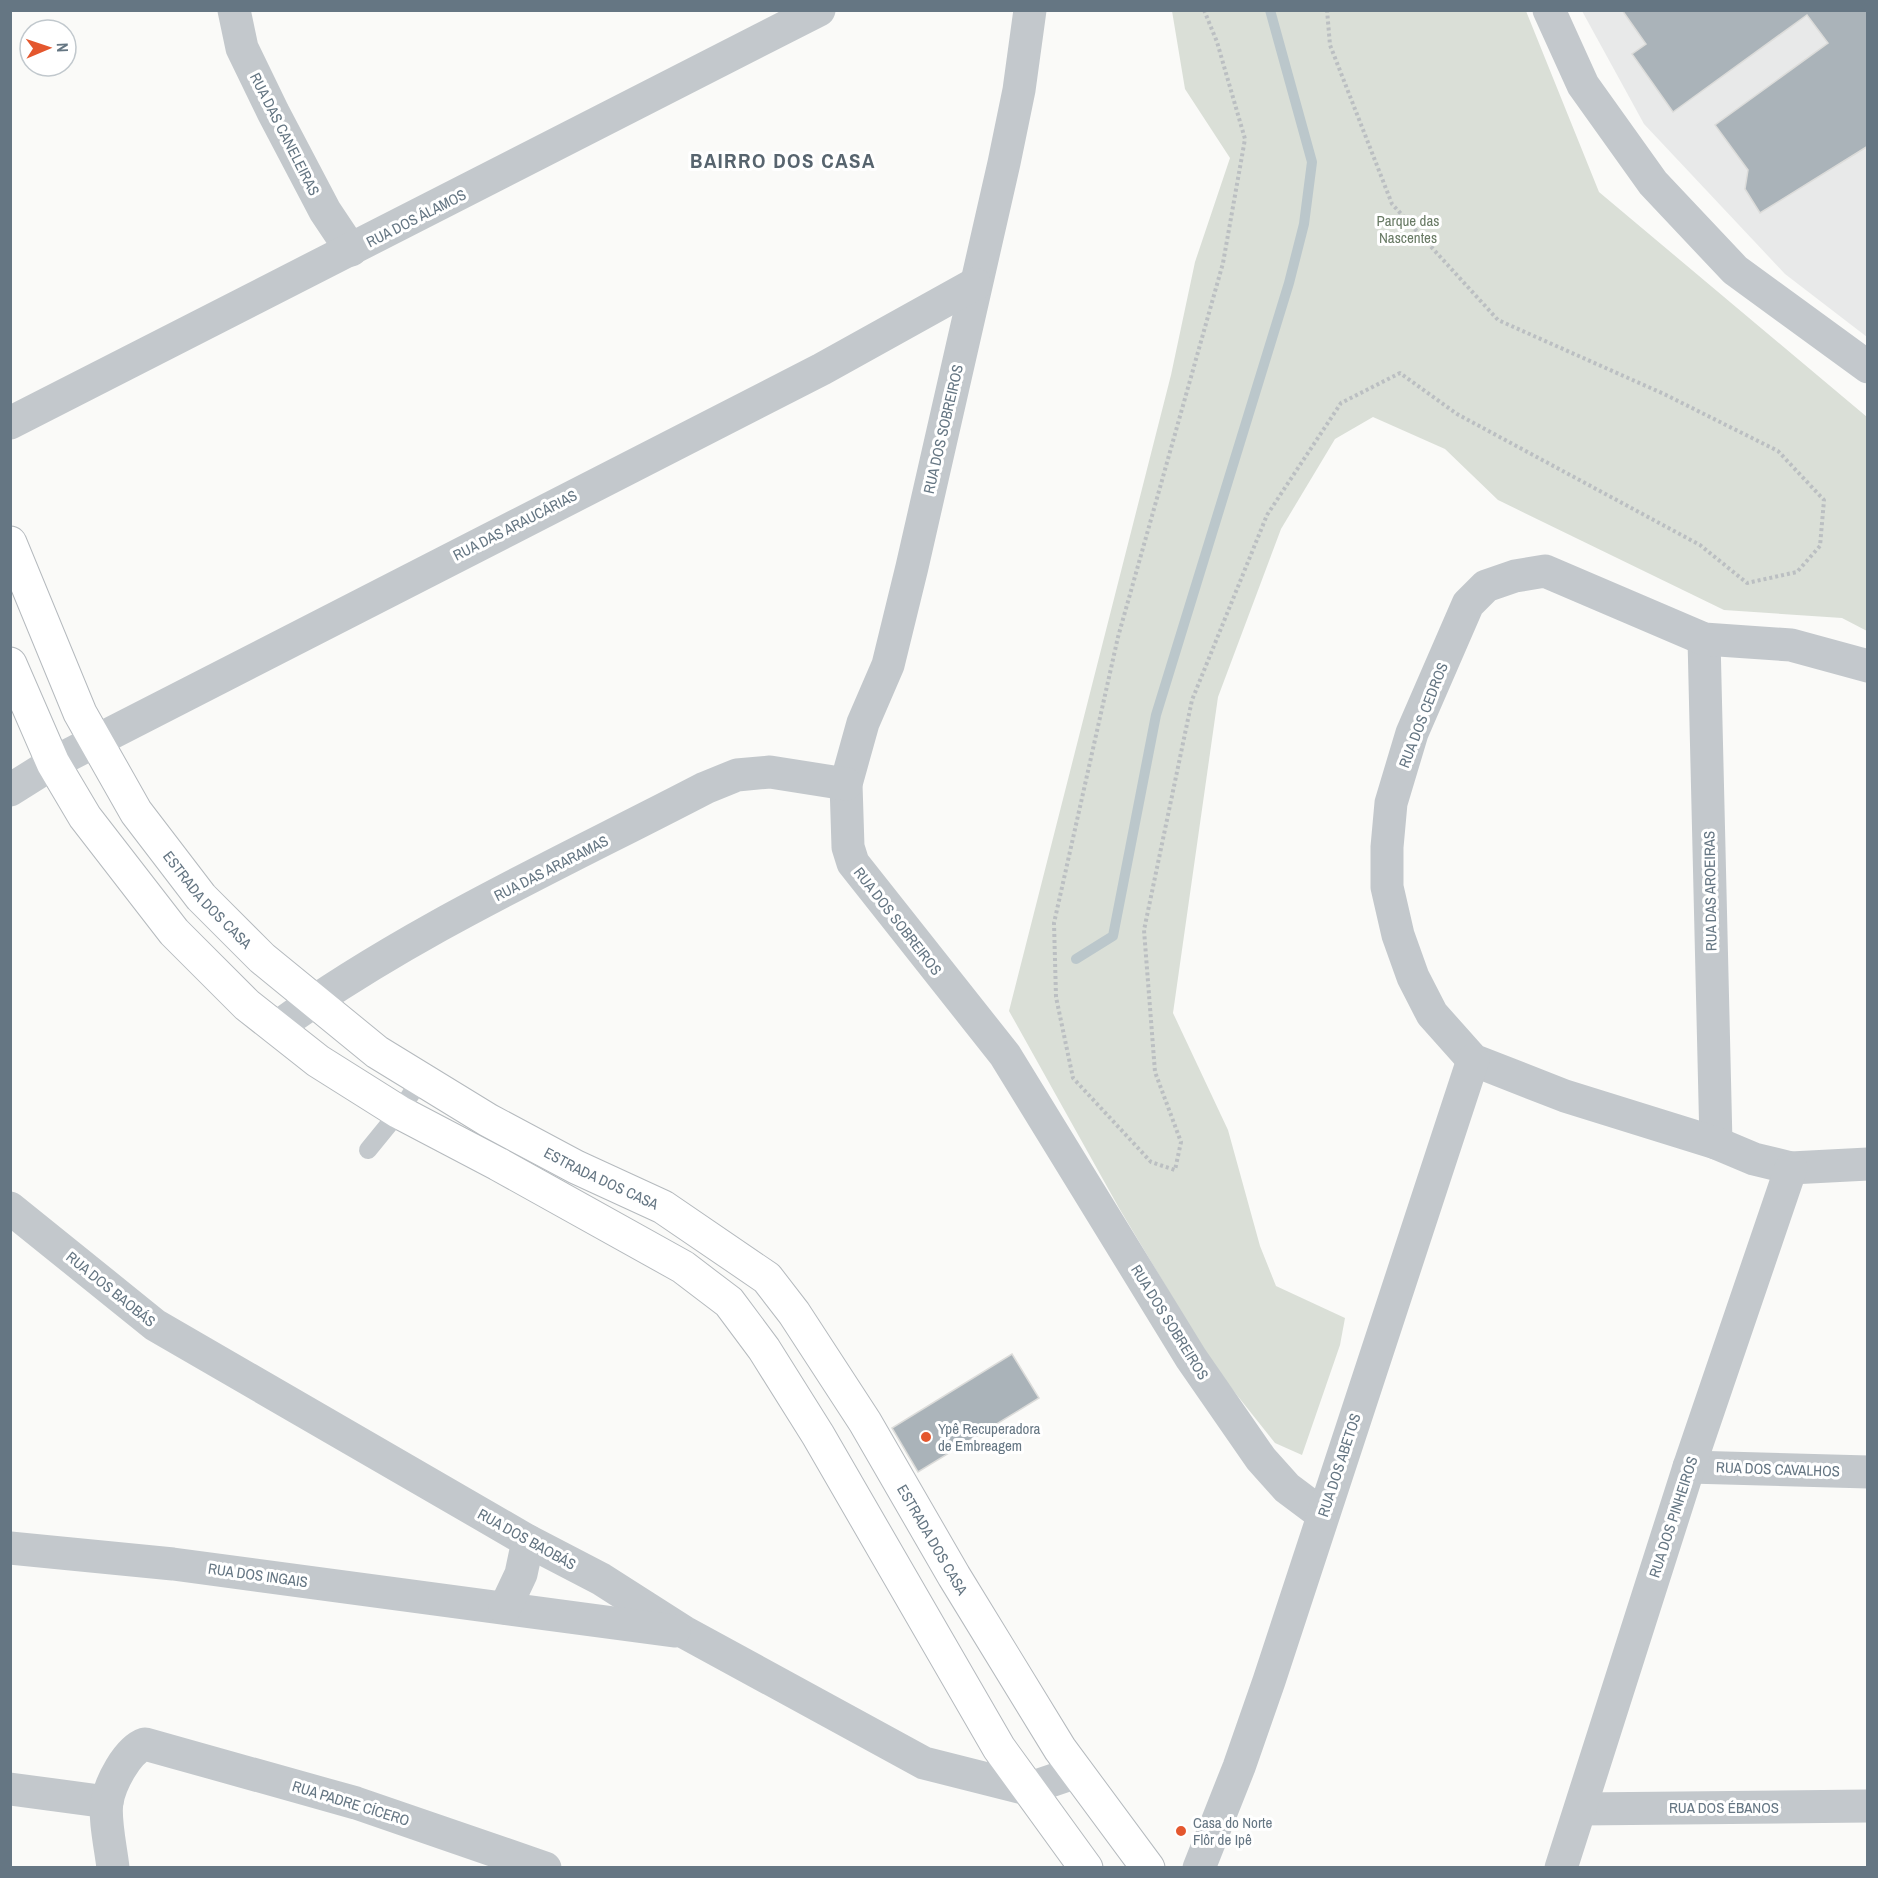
<svg xmlns="http://www.w3.org/2000/svg" width="1878" height="1878" viewBox="0 0 1878 1878" font-family="'Archivo Narrow',sans-serif">
  <style>
    .built { fill: #e8e9e9 }
    .green { fill: #dadfd7 }
    .lines { fill: none; stroke-linecap: round; stroke-linejoin: round }
    .stream { stroke: #bbc7cb; stroke-width: 10 }
    .building { fill: #aab3b9; stroke: #dcdcda; stroke-width: 1.5 }
    .primary-casing { stroke: #b5babe; stroke-width: 35 }
    .path { stroke: #bbbfc2; stroke-width: 4; stroke-dasharray: 3 3; stroke-linecap: butt }
    .lane { stroke: #c3c8cc; stroke-width: 18 }
    .street { stroke: #c3c8cc; stroke-width: 33 }
    .primary { stroke: #fff; stroke-width: 33 }
    .poi-dot { fill: #e4572e; stroke: #fff; stroke-width: 2 }
    .labels { text-anchor: middle; dominant-baseline: central; stroke-width: 6; stroke-linejoin: round; paint-order: stroke }
    .street-label { font-size: 15px; fill: #657683; stroke: #fff }
    .park-label { font-size: 15px; fill: #687a64; stroke: #fff }
    .poi-label { font-size: 15px; fill: #657683; stroke: #fff; text-anchor: start }
    .district-label { font-size: 21px; font-weight: bold; letter-spacing: 1.5px; fill: #57646e; stroke: #fff }
  </style>
  <rect width="100%" height="100%" fill="#fafaf8"/>
  <path class="built" d="M1582,11H1867V337L1785,274L1644,124Z"/>
  <path class="green" d="M1172,11H1526L1599,192L1867,417V631L1842,618L1724,610L1498,500L1445,449L1373,417L1335,439L1281,529L1218,697L1173,1013L1228,1130L1260,1246L1276,1286L1345,1318L1340,1345L1302,1455L1275,1443L1213,1365L1119,1208L1009,1011L1171,375L1195,262L1230,158L1185,89Z"/>
  <g class="lines">
    <path class="stream" d="M1076,959L1113,936L1156,715L1289,283L1304,224L1312,162L1270,10"/>
  </g>
  <g class="building">
    <path d="M1622,10H1868V146L1760,213L1745,189L1748,170L1715,125L1828,43L1807,15L1673,112L1632,54L1646,44Z"/>
    <path d="M1012,1354L1039,1398L918,1472L892,1428Z"/>
  </g>
  <g class="lines">
    <g class="primary-casing">
      <g id="primary">
        <path id="s1" d="M10,543L80,713L136,812L201,897L262,958L377,1052L488,1120L576,1167L663,1207L767,1278L794,1313L865,1422L954,1576L1060,1749L1148,1868"/>
        <path d="M10,664L53,763L85,817L174,932L247,1005L318,1061L399,1112L498,1164L683,1267L729,1302L764,1349L818,1435L999,1748L1086,1868"/>
      </g>
    </g>
    <path class="path" d="M1204,10L1217,42L1245,139L1223,263L1118,637L1054,923L1056,997L1073,1078L1151,1162L1175,1170L1181,1142L1155,1072L1144,930L1192,700L1267,515L1341,403L1400,373L1457,414L1700,545L1747,583L1797,572L1820,546L1824,500L1778,451L1664,394L1498,320L1392,204L1330,45L1327,10"/>
    <path class="lane" d="M368,1150L399,1112L421,1079"/>
    <g class="street">
      <path d="M234,10L242,48L273,112L325,211L351,250"/>
      <path d="M1030,10L1019,90L1004,163L912,567L888,665L863,723L846,784L848,847L853,863L1005,1055L1191,1358L1261,1459L1287,1488L1323,1515"/>
      <path d="M1549,10L1583,85L1653,183L1735,270L1868,367"/>
      <path d="M10,423L819,10"/>
      <path d="M1704,639L1716,1143"/>
      <path d="M1868,666L1791,645L1704,639L1545,571L1515,576L1486,586L1468,604L1412,733L1391,803L1387,847V887L1398,935L1413,977L1432,1014L1473,1060L1565,1096L1716,1143L1754,1159L1791,1168L1868,1164"/>
      <path d="M10,790L53,763L822,369L975,284"/>
      <path d="M276,1028C408,932 561,863 705,788L737,775L770,772L846,784"/>
      <path d="M10,1208L155,1325L528,1541L601,1579L684,1632L924,1763L1027,1789L1077,1772"/>
      <path d="M1689,1467L1868,1472"/>
      <path d="M10,1548L173,1564L674,1631"/>
      <path d="M505,1608L521,1574L528,1541"/>
      <path d="M10,1789L107,1802"/>
      <path d="M1581,1809L1868,1806"/>
      <path d="M113,1868C111,1849 104,1819 107,1802C110,1784 127,1750 145,1744L356,1803L545,1868"/>
      <path d="M1199,1868L1239,1767L1269,1681L1473,1060"/>
      <path d="M1561,1868L1689,1467L1791,1168"/>
    </g>
    <use href="#primary" class="primary"/>
  </g>
  <g class="poi-dot">
    <circle cx="926" cy="1437" r="6"/>
    <circle cx="1181" cy="1831" r="6"/>
  </g>
  <g class="labels">
    <g class="street-label">
      <text transform="translate(285 134) rotate(63)">RUA DAS CANELEIRAS</text>
      <text transform="translate(416 218) rotate(-27)">RUA DOS ÁLAMOS</text>
      <text transform="translate(943 429) rotate(-77)">RUA DOS SOBREIROS</text>
      <text transform="translate(515 525) rotate(-27)">RUA DAS ARAUCÁRIAS</text>
      <text transform="translate(1423 715) rotate(-69)">RUA DOS CEDROS</text>
      <text transform="translate(551 868) rotate(-27)">RUA DAS ARARAMAS</text>
      <text transform="translate(1710 891) rotate(-91)">RUA DAS AROEIRAS</text>
      <text stroke="none"><textPath href="#s1" startOffset="411">ESTRADA DOS CASA</textPath></text>
      <text transform="translate(898 921) rotate(52)">RUA DOS SOBREIROS</text>
      <text stroke="none"><textPath href="#s1" startOffset="897">ESTRADA DOS CASA</textPath></text>
      <text transform="translate(111 1289) rotate(39)">RUA DOS BAOBÁS</text>
      <text transform="translate(1170 1322) rotate(58)">RUA DOS SOBREIROS</text>
      <text transform="translate(1339 1465) rotate(-72)">RUA DOS ABETOS</text>
      <text transform="translate(1778 1469) rotate(2)">RUA DOS CAVALHOS</text>
      <text transform="translate(1673 1517) rotate(-72)">RUA DOS PINHEIROS</text>
      <text transform="translate(527 1539) rotate(29)">RUA DOS BAOBÁS</text>
      <text stroke="none"><textPath href="#s1" startOffset="1401">ESTRADA DOS CASA</textPath></text>
      <text transform="translate(258 1575) rotate(8)">RUA DOS INGAIS</text>
      <text transform="translate(351 1803) rotate(17)">RUA PADRE CÍCERO</text>
      <text x="1724" y="1807">RUA DOS ÉBANOS</text>
    </g>
    <g class="park-label">
      <text x="1408" y="220">Parque das<tspan x="1408" dy="17">Nascentes</tspan></text>
    </g>
    <g class="poi-label">
      <text x="938" y="1428">Ypê Recuperadora<tspan x="938" dy="17">de Embreagem</tspan></text>
      <text x="1193" y="1822">Casa do Norte<tspan x="1193" dy="17">Flôr de Ipê</tspan></text>
    </g>
    <g class="district-label">
      <text x="783" y="160">BAIRRO DOS CASA</text>
    </g>
  </g>
  <rect width="1878" height="1878" fill="none" stroke="#657683" stroke-width="24"/>
  <g transform="translate(48 48) rotate(88)"><circle r="28" fill="#ffffff" stroke="#c1c8cd" stroke-width="1.5"/>
  <path d="M0-4.5L10 22L0 15L-10 22Z" fill="#e4572e"/>
  <text y="-9" font-size="16" font-weight="bold" text-anchor="middle" fill="#657683">N</text>
  </g>
</svg>
